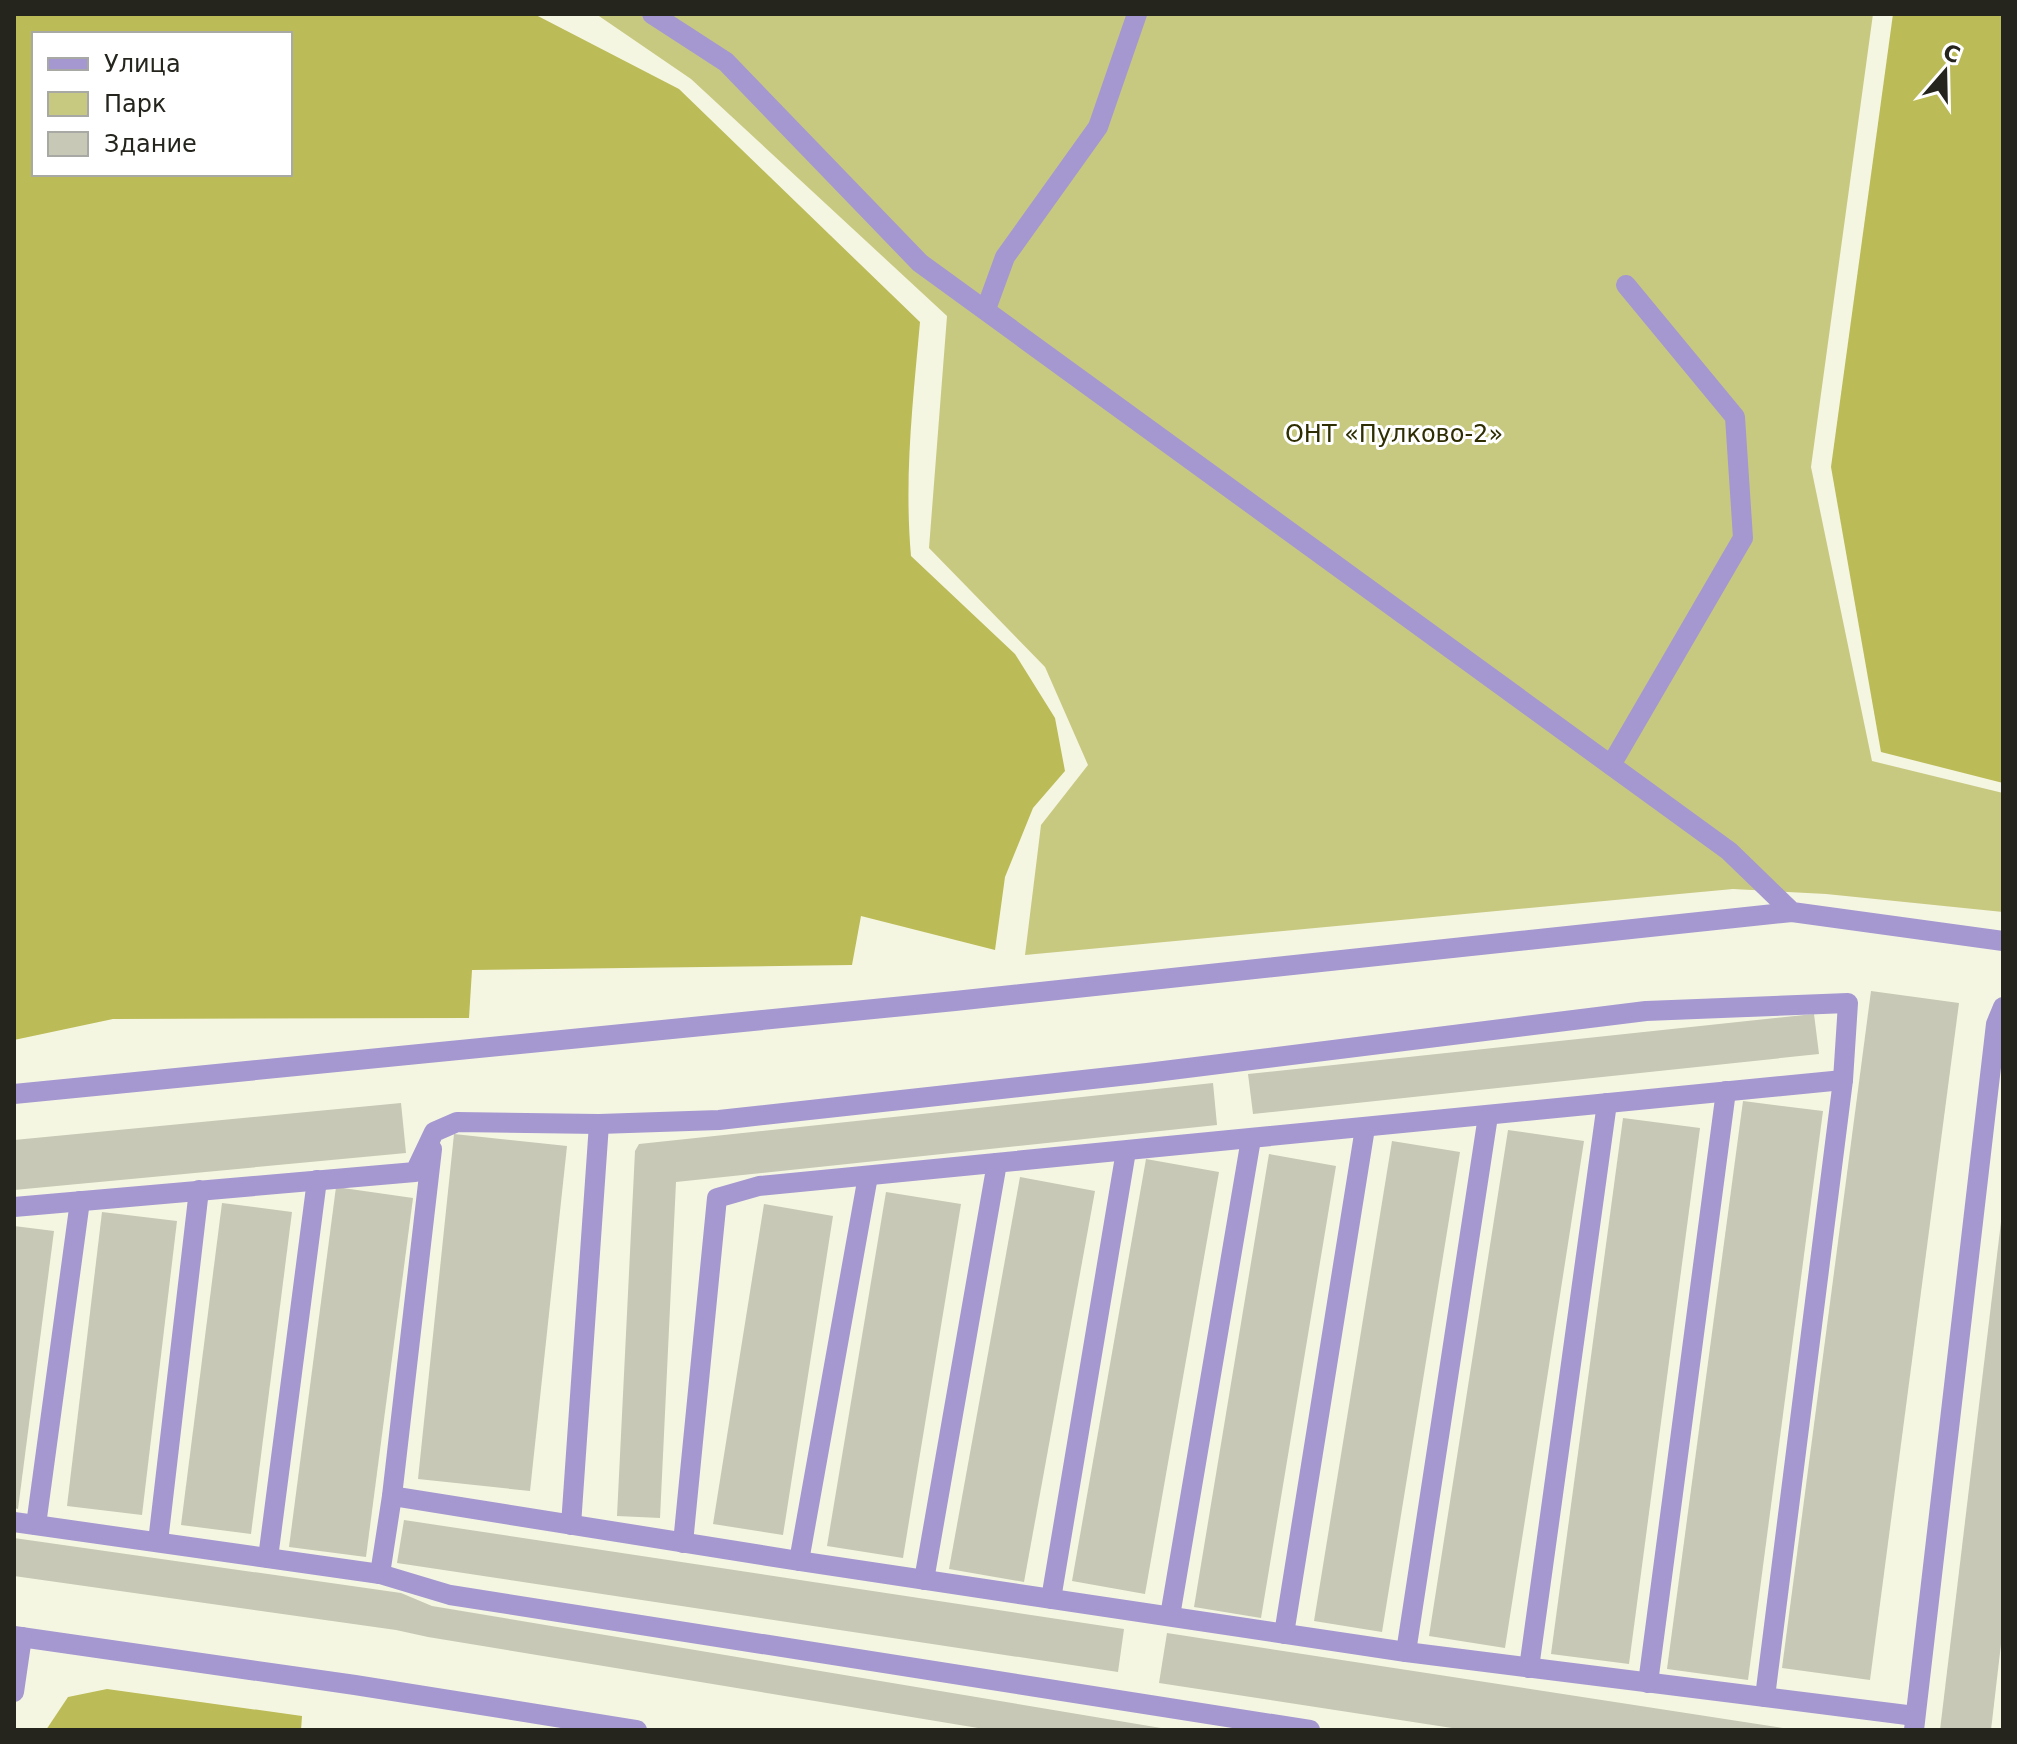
<svg xmlns="http://www.w3.org/2000/svg" width="2017" height="1744" viewBox="0 0 2017 1744" font-family="'DejaVu Sans',sans-serif">
  <style>
    .green { fill: #c8c981 }
    .forest { fill: #bbbb57; fill-rule: evenodd }
    .building { fill: #c7c8b5 }
    .lines { fill: none; stroke-linecap: round; stroke-linejoin: round }
    .service { stroke: #a598d1; stroke-width: 20 }
    .minor { stroke: #a598d1; stroke-width: 20 }
    .labels { text-anchor: middle; dominant-baseline: central; stroke-width: 6; stroke-linejoin: round; paint-order: stroke }
    .park-label { font-size: 24px; fill: #2e2e02; stroke: #fff }
  </style>
  <rect width="100%" height="100%" fill="#f5f6e2"/>
  <path class="green" d="M596,14H1873L1811,467L1872,761L2003,793V912L1826,894L1733,889L1025,955L1041,825L1088,765L1045,667L929,548L947,316L691,79Z"/>
  <g class="forest">
    <path d="M14,14H534L679,89L920,322C913,401 904,477 911,556L1015,654L1055,718L1065,771L1033,808L1005,877L995,950L861,916L852,965L472,970L469,1018L113,1019L14,1040ZM34,34H290V174H34Z"/>
    <path d="M1893,14H2003V783L1881,752L1831,467Z"/>
    <path d="M107,1689L302,1716L301,1730H46L68,1697Z"/>
  </g>
  <g class="building">
    <path d="M1871,991L1959,1003L1870,1680L1782,1668Z"/>
    <path d="M1814,1014L1819,1054L1253,1114L1248,1074Z"/>
    <path d="M1213,1083L1217,1125L676,1182L660,1518L617,1516L635,1151L639,1144Z"/>
    <path d="M1743,1101L1823,1111L1748,1680L1667,1669Z"/>
    <path d="M401,1103L406,1153L14,1190V1140Z"/>
    <path d="M1623,1118L1700,1128L1629,1664L1551,1654Z"/>
    <path d="M1508,1130L1584,1141L1505,1648L1429,1636Z"/>
    <path d="M454,1134L567,1146L530,1491L418,1479Z"/>
    <path d="M1392,1141L1460,1152L1382,1632L1314,1621Z"/>
    <path d="M1269,1154L1336,1166L1261,1618L1194,1607Z"/>
    <path d="M1146,1159L1219,1172L1145,1594L1072,1581Z"/>
    <path d="M1020,1177L1095,1191L1024,1582L949,1569Z"/>
    <path d="M336,1187L413,1198L366,1557L289,1547Z"/>
    <path d="M886,1192L961,1204L903,1558L827,1546Z"/>
    <path d="M222,1203L292,1212L251,1534L181,1525Z"/>
    <path d="M764,1204L833,1216L783,1535L713,1524Z"/>
    <path d="M102,1212L177,1221L142,1515L67,1506Z"/>
    <path d="M2001,1222L2003,1627L1991,1730H1940Z"/>
    <path d="M14,1226L54,1231L18,1509L14,1508Z"/>
    <path d="M404,1520L1124,1629L1118,1672L397,1563Z"/>
    <path d="M14,1538L401,1593L432,1606L1173,1730H990L428,1637L396,1630L14,1576Z"/>
    <path d="M1167,1633L1783,1728V1730H1465L1159,1683Z"/>
  </g>
  <g class="lines">
    <g class="service">
      <path d="M986,309L1005,257L1098,127L1137,14"/>
      <path d="M1611,765L1743,538L1735,417L1626,285"/>
      <path d="M14,1207L415,1172L434,1132L457,1122L599,1124L719,1120L1147,1073L1646,1011L1848,1003L1843,1080L1765,1697"/>
      <path d="M392,1496L799,1561L1406,1652L1915,1716"/>
      <path d="M14,1522L380,1574L450,1595L1310,1730"/>
      <path d="M36,1525L80,1201"/>
      <path d="M571,1525L599,1124"/>
      <path d="M158,1542L199,1190"/>
      <path d="M683,1543L717,1198L759,1186L1843,1080"/>
      <path d="M268,1558L317,1180"/>
      <path d="M799,1561L868,1176"/>
      <path d="M380,1574L392,1496L432,1149"/>
      <path d="M924,1580L997,1163"/>
      <path d="M1051,1599L1126,1151"/>
      <path d="M1170,1616L1251,1139"/>
      <path d="M1284,1634L1365,1128"/>
      <path d="M14,1636L355,1685L637,1730"/>
      <path d="M1406,1652L1488,1116"/>
      <path d="M1529,1668L1607,1103"/>
      <path d="M1648,1683L1726,1091"/>
      <path d="M14,1692L22,1637"/>
      <path d="M1914,1730L1996,1024L2003,1007"/>
    </g>
    <g class="minor">
      <path d="M652,14L726,62L920,263L1729,851L1792,912L2003,941"/>
      <path d="M14,1094L955,1001L1792,912"/>
    </g>
  </g>
  <g class="labels">
    <g class="park-label">
      <text x="1394" y="434">ОНТ «Пулково-2»</text>
    </g>
  </g>
  <rect width="2017" height="1744" fill="none" stroke="#25251e" stroke-width="32"/>
  <rect x="32" y="32" width="260" height="144" fill="#ffffff" stroke="#a8a8a5" stroke-width="2"/>
  <rect x="48" y="58" width="40" height="12" fill="#a598d1" stroke="#a8a8a5" stroke-width="2"/>
  <text x="104" y="72" font-size="24" fill="#25251e">Улица</text>
  <rect x="48" y="92" width="40" height="24" fill="#c8c981" stroke="#a8a8a5" stroke-width="2"/>
  <text x="104" y="112" font-size="24" fill="#25251e">Парк</text>
  <rect x="48" y="132" width="40" height="24" fill="#c7c8b5" stroke="#a8a8a5" stroke-width="2"/>
  <text x="104" y="152" font-size="24" fill="#25251e">Здание</text>
  <g transform="translate(1945 72) rotate(20)" stroke="#ffffff" stroke-width="6" paint-order="stroke">
  <path d="M0-6L14 30L0 20L-14 30Z" fill="#25251e"/>
  <text y="-12" font-size="22" font-weight="bold" text-anchor="middle" fill="#25251e">С</text>
  </g>
</svg>
